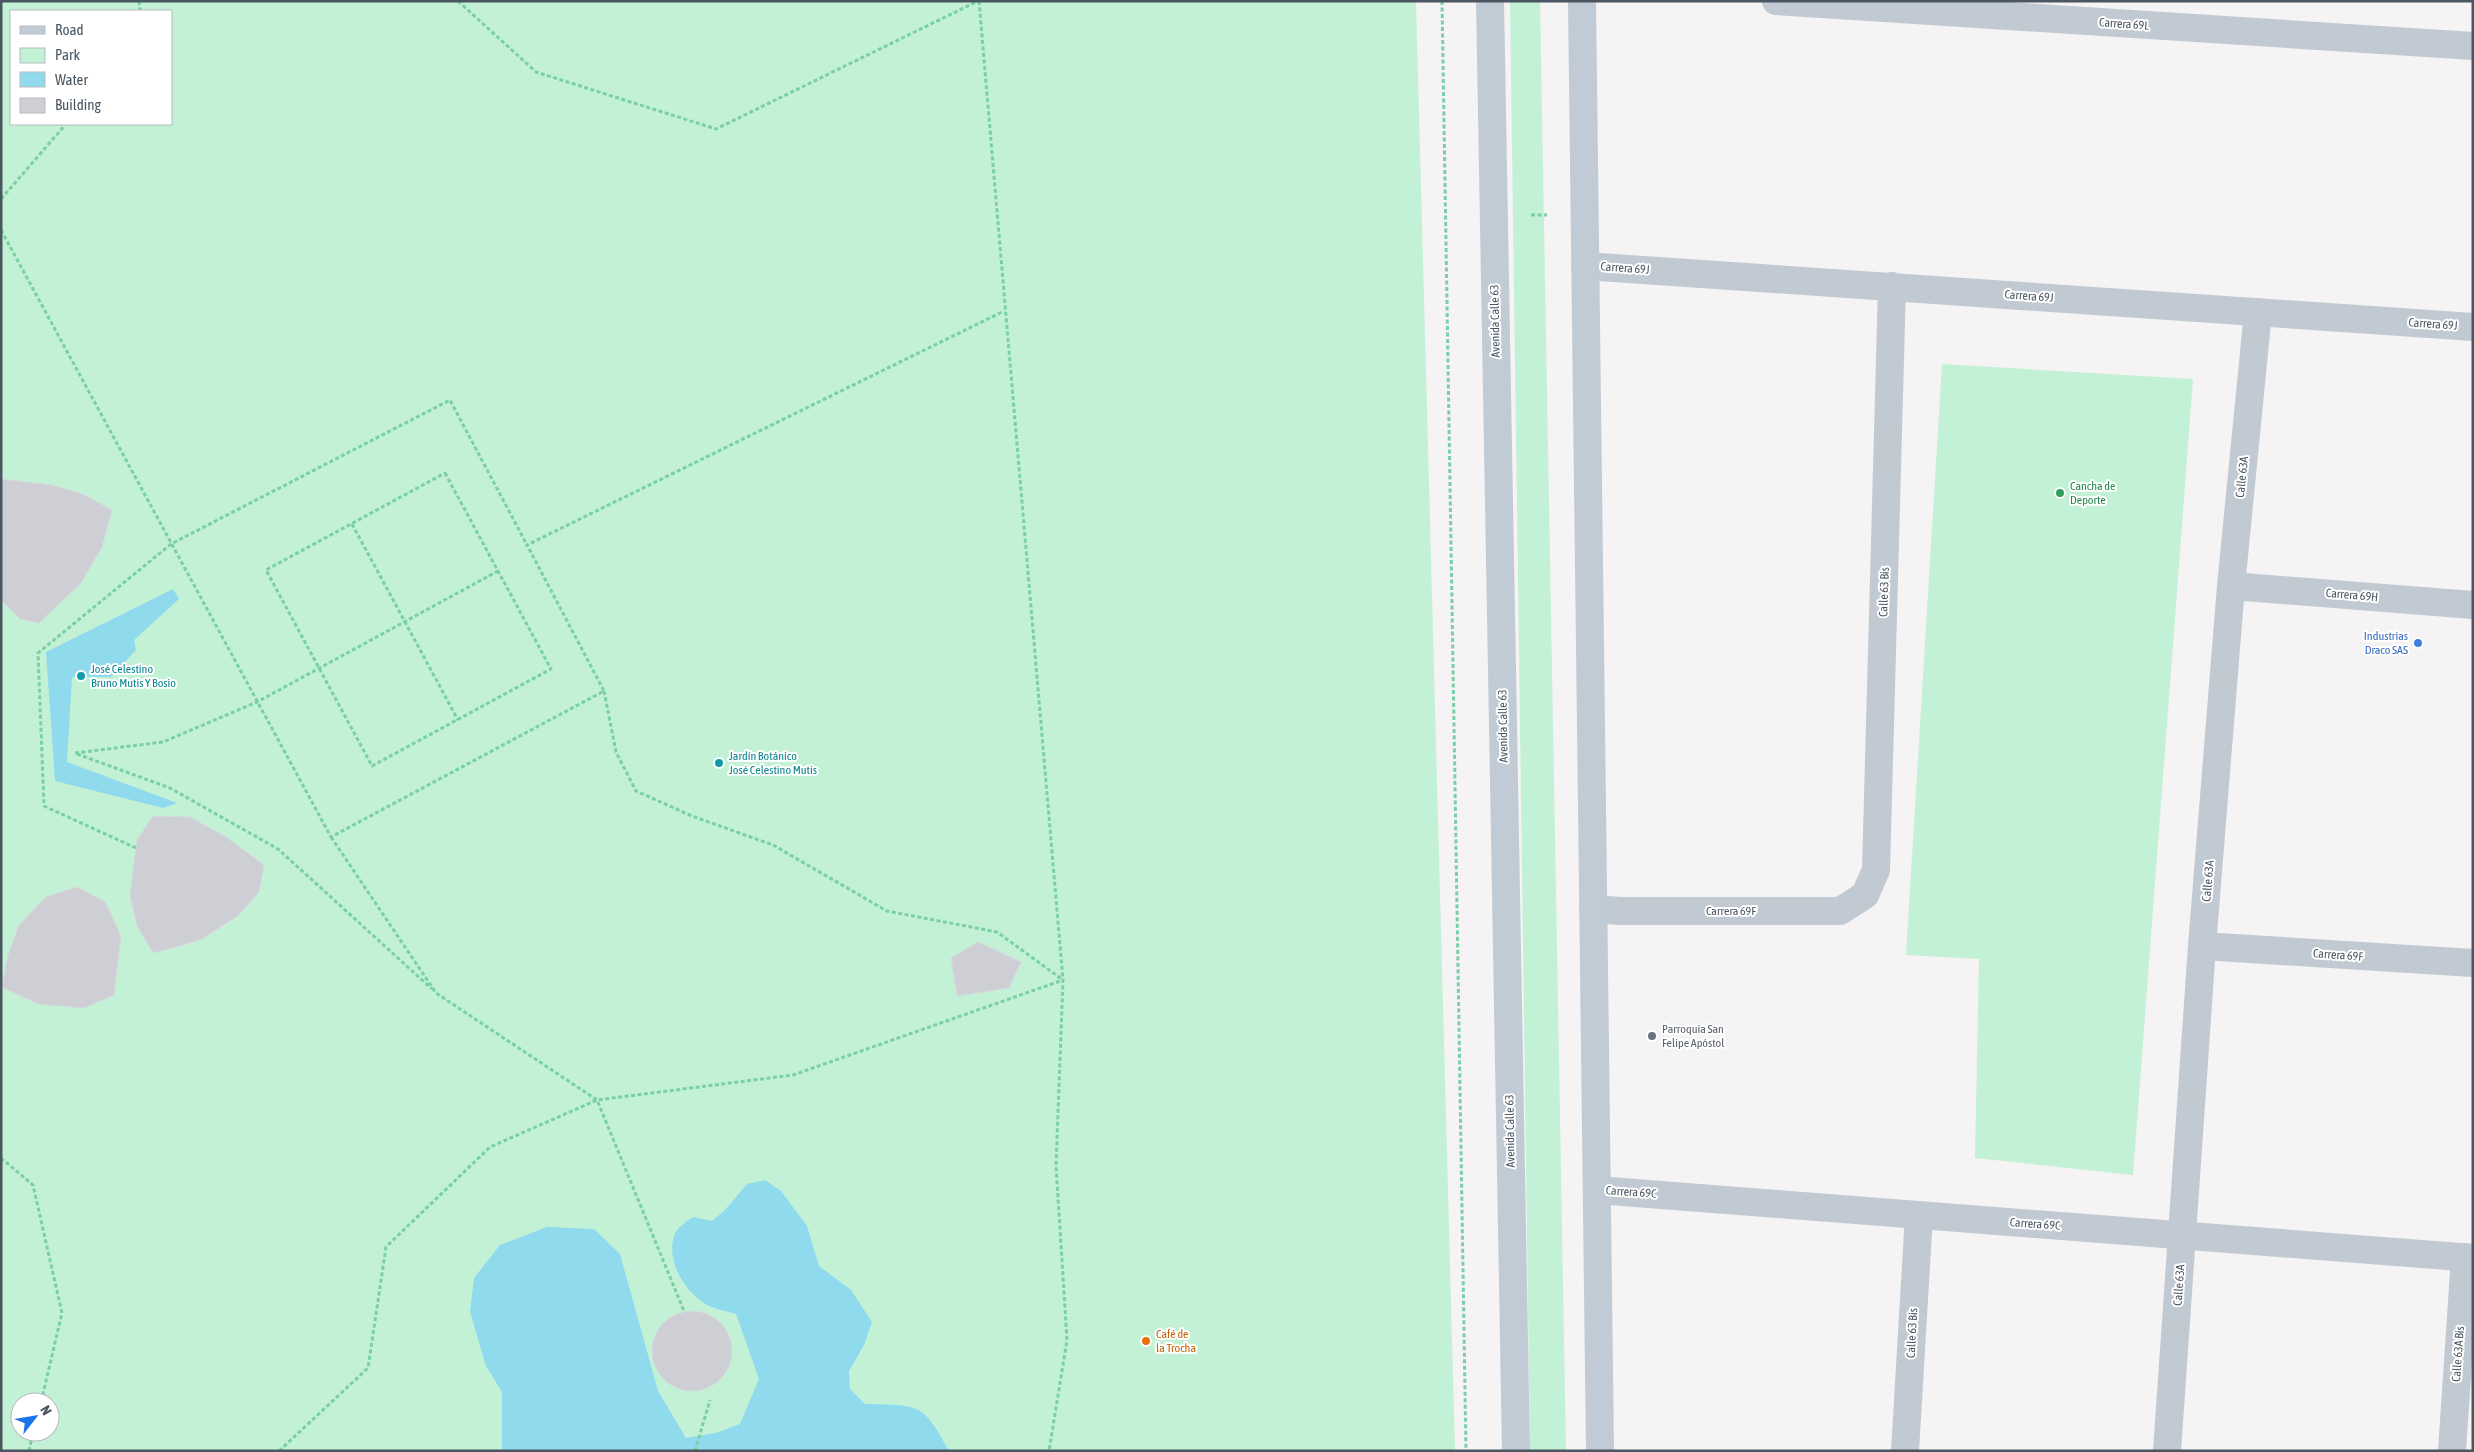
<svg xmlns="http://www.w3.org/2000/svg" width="2474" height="1452" viewBox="0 0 2474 1452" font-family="'Asap Condensed',sans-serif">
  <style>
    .green { fill: #c3f1d5; fill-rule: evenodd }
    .water { fill: #90daee }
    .building { fill: #cdcfd5; stroke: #d7d9de }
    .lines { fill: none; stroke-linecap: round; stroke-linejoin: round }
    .path { stroke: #7ad0a6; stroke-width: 3; stroke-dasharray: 4 2.5; stroke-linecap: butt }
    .street { stroke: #c1cad2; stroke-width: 28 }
    .secondary { stroke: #c1cbd6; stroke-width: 28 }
    .leisure-dot { fill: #2e9e5b; stroke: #fff; stroke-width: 2 }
    .shop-dot { fill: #3f7fe0; stroke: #fff; stroke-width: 2 }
    .culture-dot { fill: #0f9aa8; stroke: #fff; stroke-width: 2 }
    .worship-dot { fill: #6b7280; stroke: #fff; stroke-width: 2 }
    .food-dot { fill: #e8710a; stroke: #fff; stroke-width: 2 }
    .labels { text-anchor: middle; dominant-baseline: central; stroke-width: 4; stroke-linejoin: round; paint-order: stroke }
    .street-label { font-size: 12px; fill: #4a5661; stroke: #fff }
    .leisure-label { font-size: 12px; fill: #27864d; stroke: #fff; text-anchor: start }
    .shop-label { font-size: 12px; fill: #366cbe; stroke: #fff; text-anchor: end }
    .culture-label { font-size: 12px; fill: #0d838f; stroke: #fff; text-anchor: start }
    .worship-label { font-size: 12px; fill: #5b616d; stroke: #fff; text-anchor: start }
    .food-label { font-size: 12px; fill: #c56008; stroke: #fff; text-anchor: start }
  </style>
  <rect width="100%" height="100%" fill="#f5f3f3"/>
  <g class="green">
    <path d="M1,1H1416L1455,1451H1ZM11,11H171V124H11ZM20,1402H50V1432H20Z"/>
    <path d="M1510,1H1540L1566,1451H1530Z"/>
    <path d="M1942,364L2193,379L2133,1175L1975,1158L1979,959L1906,955Z"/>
  </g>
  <g class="water">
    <path d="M173,589L179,599L134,640L136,650L111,677H72L67,762L177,803L163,808L55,781L46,652Z"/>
    <path d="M765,1180L781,1191L807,1226L819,1266L851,1290L872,1322L864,1345L849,1371L850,1389L865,1404C918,1405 923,1402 949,1451H502V1392L486,1366L470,1312L474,1278L500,1245L547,1227L594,1229L620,1254L658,1391L686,1438L716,1433L740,1424L759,1379L736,1314C727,1311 715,1309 707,1305C685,1292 666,1262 674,1236C677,1227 686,1222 693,1217L712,1221L725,1210L747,1184Z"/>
  </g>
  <g class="building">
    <path d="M1,479L52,485L83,494L112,510L102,547L81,583L39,623L20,619L1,600Z"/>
    <path d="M153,816L190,817L226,837L264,865L259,892L238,916L200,940L153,953L137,926L130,895L137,840Z"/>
    <path d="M77,887L105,902L121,936L114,995L84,1008L38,1004L2,987L8,955L19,925L46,897Z"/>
    <path d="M978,942L1021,962L1009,988L957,996L951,958Z"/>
    <circle cx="692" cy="1351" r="40"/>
  </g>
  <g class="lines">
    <g class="path">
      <path d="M139,1L140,11"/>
      <path d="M458,1L536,72L716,129L978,1"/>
      <path d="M979,1L1063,980L1056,1166L1067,1340L1049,1451"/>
      <path d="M1442,1L1466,1451"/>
      <path d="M1,199L66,124"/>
      <path d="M1531,215H1547"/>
      <path d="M1,230L331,837L604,691L527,545L1004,311"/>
      <path d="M445,473L551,669L372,766L266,570Z"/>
      <path d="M352,524L458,720"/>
      <path d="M604,691L616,752L636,791L692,816L773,845L887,911L997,932L1063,980"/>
      <path d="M75,753L163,742L257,702L498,571"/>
      <path d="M77,754L170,788L278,849L432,989"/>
      <path d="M331,837L436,993L597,1100L684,1311"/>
      <path d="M136,848L44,806L38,653L171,544L450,400L527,545"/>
      <path d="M1,1158L33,1185L62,1313L41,1402"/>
      <path d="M29,1451L33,1432"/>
      <path d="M279,1451L368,1368L386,1247L490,1147L597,1100L793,1075L1063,980"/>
      <path d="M695,1451L710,1400"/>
    </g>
    <g class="street">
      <path d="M1776,1L2473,46"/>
      <path d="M1585,266L2473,327"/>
      <path d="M2231,586L2473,605"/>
      <path d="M1593,909L1620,911H1840L1865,895L1876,870L1892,286"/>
      <path d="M2202,946L2473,963"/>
      <path d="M1597,1190L2473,1258"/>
      <path d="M1905,1451L1919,1215"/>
      <path d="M2167,1451L2202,946L2231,586L2258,312"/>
      <path d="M2452,1451L2465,1257"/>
    </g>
    <g class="secondary">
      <path d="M1490,1L1516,1451"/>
      <path d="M1582,1L1600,1451"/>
    </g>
  </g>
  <circle class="leisure-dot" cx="2060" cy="493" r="5"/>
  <circle class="shop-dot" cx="2418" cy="643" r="5"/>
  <g class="culture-dot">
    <circle cx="81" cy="676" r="5"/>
    <circle cx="719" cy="763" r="5"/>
  </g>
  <circle class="worship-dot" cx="1652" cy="1036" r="5"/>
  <circle class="food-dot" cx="1146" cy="1341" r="5"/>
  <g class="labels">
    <g class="street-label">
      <text transform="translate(2124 24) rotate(4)">Carrera 69L</text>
      <text transform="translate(1625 268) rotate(4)">Carrera 69J</text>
      <text transform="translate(2029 296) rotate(4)">Carrera 69J</text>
      <text transform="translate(1495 321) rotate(-91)">Avenida Calle 63</text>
      <text transform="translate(2433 324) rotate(4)">Carrera 69J</text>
      <text transform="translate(2242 477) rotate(-84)">Calle 63A</text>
      <text transform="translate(1884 592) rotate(-88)">Calle 63 Bis</text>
      <text transform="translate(2352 595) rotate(5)">Carrera 69H</text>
      <text transform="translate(1503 726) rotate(-91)">Avenida Calle 63</text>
      <text transform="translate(2208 881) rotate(-85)">Calle 63A</text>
      <text x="1731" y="911">Carrera 69F</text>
      <text transform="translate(2338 955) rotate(4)">Carrera 69F</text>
      <text transform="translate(1510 1131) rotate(-91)">Avenida Calle 63</text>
      <text transform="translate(1631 1192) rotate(4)">Carrera 69C</text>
      <text transform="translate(2035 1224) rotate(4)">Carrera 69C</text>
      <text transform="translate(2179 1285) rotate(-86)">Calle 63A</text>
      <text transform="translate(1912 1333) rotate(-87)">Calle 63 Bis</text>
      <text transform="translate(2458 1354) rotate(-86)">Calle 63A Bis</text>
    </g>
    <g class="leisure-label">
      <text x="2070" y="486">Cancha de<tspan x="2070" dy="14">Deporte</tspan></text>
    </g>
    <g class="shop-label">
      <text x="2408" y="636">Industrias<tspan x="2408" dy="14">Draco SAS</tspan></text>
    </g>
    <g class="culture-label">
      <text x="91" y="669">José Celestino<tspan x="91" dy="14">Bruno Mutis Y Bosio</tspan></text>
      <text x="729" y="756">Jardín Botánico<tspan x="729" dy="14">José Celestino Mutis</tspan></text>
    </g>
    <g class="worship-label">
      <text x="1662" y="1029">Parroquia San<tspan x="1662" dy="14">Felipe Apóstol</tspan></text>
    </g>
    <g class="food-label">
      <text x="1156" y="1334">Café de<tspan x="1156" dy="14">la Trocha</tspan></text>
    </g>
  </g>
  <rect width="2474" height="1452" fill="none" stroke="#4a5661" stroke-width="5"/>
  <rect x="10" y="10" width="162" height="115" fill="#ffffff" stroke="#b7bbc0"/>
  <rect x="20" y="26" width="25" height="8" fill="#c1cbd6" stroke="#b7bbc0"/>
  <text x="55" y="35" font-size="15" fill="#4a5661">Road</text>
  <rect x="20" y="48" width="25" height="15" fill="#c3f1d5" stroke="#b7bbc0"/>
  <text x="55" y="60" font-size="15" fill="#4a5661">Park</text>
  <rect x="20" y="72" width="25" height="15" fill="#90daee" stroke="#b7bbc0"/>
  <text x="55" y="85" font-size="15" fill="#4a5661">Water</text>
  <rect x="20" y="98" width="25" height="15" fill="#cdcfd5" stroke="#b7bbc0"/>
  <text x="55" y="110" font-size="15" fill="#4a5661">Building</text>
  <g transform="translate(35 1417) rotate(59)"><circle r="24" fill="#ffffff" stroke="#b7bbc0"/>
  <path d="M0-4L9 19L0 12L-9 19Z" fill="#1a73e8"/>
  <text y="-8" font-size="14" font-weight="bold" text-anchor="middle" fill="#4a5661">N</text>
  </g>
</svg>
